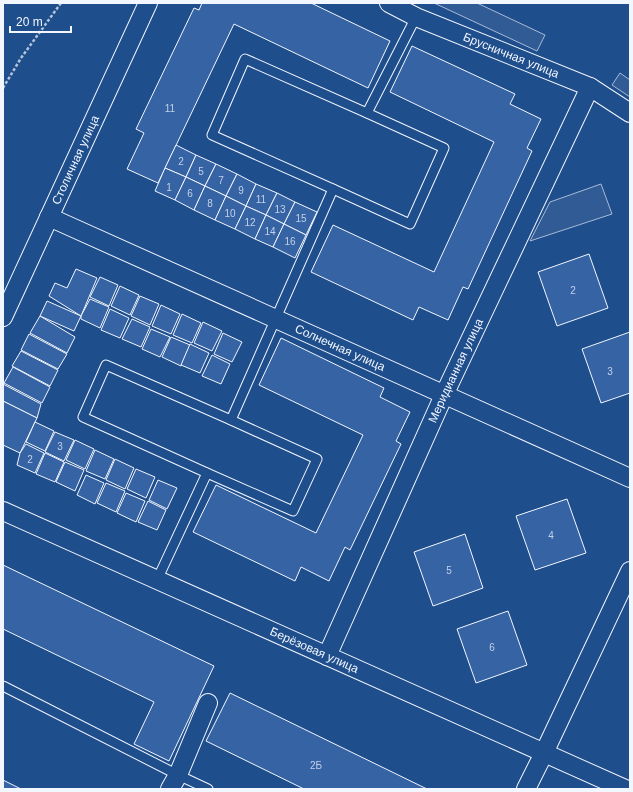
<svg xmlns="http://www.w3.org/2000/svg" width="633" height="792" viewBox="0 0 633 792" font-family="Arial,sans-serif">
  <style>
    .built { fill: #305b95; stroke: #a8bbd7 }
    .building { fill: #3563a3; stroke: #f2f6ff }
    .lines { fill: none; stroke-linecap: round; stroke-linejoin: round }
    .service-casing { stroke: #f2f6ff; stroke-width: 11 }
    .minor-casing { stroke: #f2f6ff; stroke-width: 20 }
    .path { stroke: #b3c4dc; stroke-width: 2.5; stroke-dasharray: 3 2; stroke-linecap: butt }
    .service { stroke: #1f4e8c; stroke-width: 9 }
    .minor { stroke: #1f4e8c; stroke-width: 18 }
    .labels { text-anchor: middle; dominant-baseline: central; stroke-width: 3; stroke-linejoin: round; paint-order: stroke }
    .number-label { font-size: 10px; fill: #c3d1e8 }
    .street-label { font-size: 12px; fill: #f2f6ff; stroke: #1f4e8c }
  </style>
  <rect width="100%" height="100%" fill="#1f4e8c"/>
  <g class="built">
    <path d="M434,3H477L545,35L537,51Z"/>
    <path d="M620,73L630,80V97L612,85Z"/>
    <path d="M601,184L612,214L530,241L550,202Z"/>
  </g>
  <g class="building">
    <path d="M202,3H311L390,41L368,88L234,24L158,183L127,169L144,133L136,129L194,8L199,10Z"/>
    <path d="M412,46L515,94L510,104L541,119L527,148L532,151L468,289L463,287L448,320L419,307L413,320L311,272L333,225L434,272L494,142L390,92Z"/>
    <path d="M176,145L196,155L186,177L165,168Z"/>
    <path d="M196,155L216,164L205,186L186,177Z"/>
    <path d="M216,164L237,174L226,196L205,186Z"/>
    <path d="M165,168L186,177L175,200L155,191Z"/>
    <path d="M237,174L256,184L246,206L226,196Z"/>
    <path d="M186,177L205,186L194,210L175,200Z"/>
    <path d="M256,184L277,193L266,215L246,206Z"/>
    <path d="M205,186L226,196L215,220L194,210Z"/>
    <path d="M277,193L295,202L284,224L266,215Z"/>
    <path d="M226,196L246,206L235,229L215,220Z"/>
    <path d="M295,202L317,212L306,235L284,224Z"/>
    <path d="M246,206L266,215L255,239L235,229Z"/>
    <path d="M266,215L284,224L273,247L255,239Z"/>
    <path d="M284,224L306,235L295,258L273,247Z"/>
    <path d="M589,254L608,308L557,326L538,272Z"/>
    <path d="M76,269L97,278L81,316L49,296L55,283L67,288Z"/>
    <path d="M100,277L118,285L109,306L90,297Z"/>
    <path d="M120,286L139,295L130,315L111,306Z"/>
    <path d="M140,296L159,304L150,325L131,316Z"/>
    <path d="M90,299L109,307L100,328L81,319V316Z"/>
    <path d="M47,301L81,316L74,331L40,316Z"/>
    <path d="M161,305L180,314L171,334L152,326Z"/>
    <path d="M110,309L129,318L120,338L101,330Z"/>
    <path d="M182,314L201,323L192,343L173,335Z"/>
    <path d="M40,316L75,337L67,353L30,333Z"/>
    <path d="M132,319L150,327L141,347L122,339Z"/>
    <path d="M203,322L222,331L212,351L194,343Z"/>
    <path d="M151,329L170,337L160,357L142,349Z"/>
    <path d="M630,332V393L601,403L582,349Z"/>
    <path d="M223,333L242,342L232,362L214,354Z"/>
    <path d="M29,334L67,354L58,369L21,350Z"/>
    <path d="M171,337L190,345L181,366L162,357Z"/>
    <path d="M281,338L384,388L380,397L410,412L396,441L401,444L350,550L345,547L329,581L301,567L295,581L193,532L216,485L316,533L363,435L259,385Z"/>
    <path d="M190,344L209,353L200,373L181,365Z"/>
    <path d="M21,351L58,370L50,386L12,366Z"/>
    <path d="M212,355L230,364L221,384L202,376Z"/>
    <path d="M13,367L50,387L42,403L4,383Z"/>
    <path d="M3,384L41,404L37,418L3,401Z"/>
    <path d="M3,401L37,418L20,453L3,445Z"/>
    <path d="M35,422L54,431L45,451L26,442Z"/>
    <path d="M55,432L74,440L64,461L45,452Z"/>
    <path d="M75,440L94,449L85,469L66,460Z"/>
    <path d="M26,444L44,453L35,473L17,465L20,453Z"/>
    <path d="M95,450L114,459L105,479L86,471Z"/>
    <path d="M45,453L64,462L55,482L36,474Z"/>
    <path d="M115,459L134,468L125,489L106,480Z"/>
    <path d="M65,462L84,470L75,491L56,482Z"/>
    <path d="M136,469L155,477L146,498L127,489Z"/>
    <path d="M86,475L104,483L95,504L77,495Z"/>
    <path d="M158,480L177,488L167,509L149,500Z"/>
    <path d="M106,483L125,491L116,512L97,503Z"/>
    <path d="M126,493L145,501L136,522L117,513Z"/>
    <path d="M567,499L586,553L535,570L516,516Z"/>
    <path d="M148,501L166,510L157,530L138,522Z"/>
    <path d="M465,534L483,588L433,606L414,552Z"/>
    <path d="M3,565L214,666L169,761L134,744L154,702L3,629Z"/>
    <path d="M508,611L527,665L476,683L457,629Z"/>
    <path d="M230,693L427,789H304L206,741Z"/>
    <path d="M3,780L21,789H3Z"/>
  </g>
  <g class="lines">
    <g class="service-casing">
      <g id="service">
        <path d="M333,189L410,224L444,148L367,113L416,17"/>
        <path d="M207,473L83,417L106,365L231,420L333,189L212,135L245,59L367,113"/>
        <path d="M157,580L207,473L293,511L317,459L231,420"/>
        <path d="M3,686L178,775L208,789"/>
      </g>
    </g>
    <g class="minor-casing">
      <g id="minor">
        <path id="s1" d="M389,3L416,17L590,87L630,113"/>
        <path id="s2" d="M49,217L630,478"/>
        <path id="s3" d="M3,317L148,3"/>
        <path id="s4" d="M3,511L625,789"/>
        <path id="s5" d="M327,656L444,395L590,87"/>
        <path d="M170,789L178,775L208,703"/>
        <path d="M526,789L544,753L630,571"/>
      </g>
    </g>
    <path class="path" d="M3,88L21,58L61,3"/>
    <use href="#service" class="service"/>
    <use href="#minor" class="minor"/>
  </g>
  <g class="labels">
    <g class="number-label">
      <text x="170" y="108">11</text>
      <text x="181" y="161">2</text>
      <text x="201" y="171">5</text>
      <text x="221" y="180">7</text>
      <text x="169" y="187">1</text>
      <text x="241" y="190">9</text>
      <text x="190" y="193">6</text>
      <text x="261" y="199">11</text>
      <text x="210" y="203">8</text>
      <text x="280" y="209">13</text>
      <text x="230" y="213">10</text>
      <text x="301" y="218">15</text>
      <text x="250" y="222">12</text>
      <text x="270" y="231">14</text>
      <text x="290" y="241">16</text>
      <text x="573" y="290">2</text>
      <text x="610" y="371">3</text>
      <text x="60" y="446">3</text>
      <text x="30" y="459">2</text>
      <text x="551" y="535">4</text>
      <text x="449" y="570">5</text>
      <text x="492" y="647">6</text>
      <text x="316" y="765">2Б</text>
    </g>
    <g class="street-label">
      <text stroke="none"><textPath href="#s1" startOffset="133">Брусничная улица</textPath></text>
      <text stroke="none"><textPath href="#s3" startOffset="173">Столичная улица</textPath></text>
      <text stroke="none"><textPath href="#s2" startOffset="319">Солнечная улица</textPath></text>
      <text stroke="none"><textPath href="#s5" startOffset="313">Меридианная улица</textPath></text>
      <text stroke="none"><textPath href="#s4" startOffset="341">Берёзовая улица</textPath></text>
    </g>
  </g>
  <rect width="633" height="792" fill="none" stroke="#f2f6ff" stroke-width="8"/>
  <path d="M10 26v6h61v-6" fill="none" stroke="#f2f6ff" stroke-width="2"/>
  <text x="16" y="26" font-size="12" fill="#f2f6ff" stroke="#1f4e8c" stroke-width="3" paint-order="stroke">20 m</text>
</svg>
